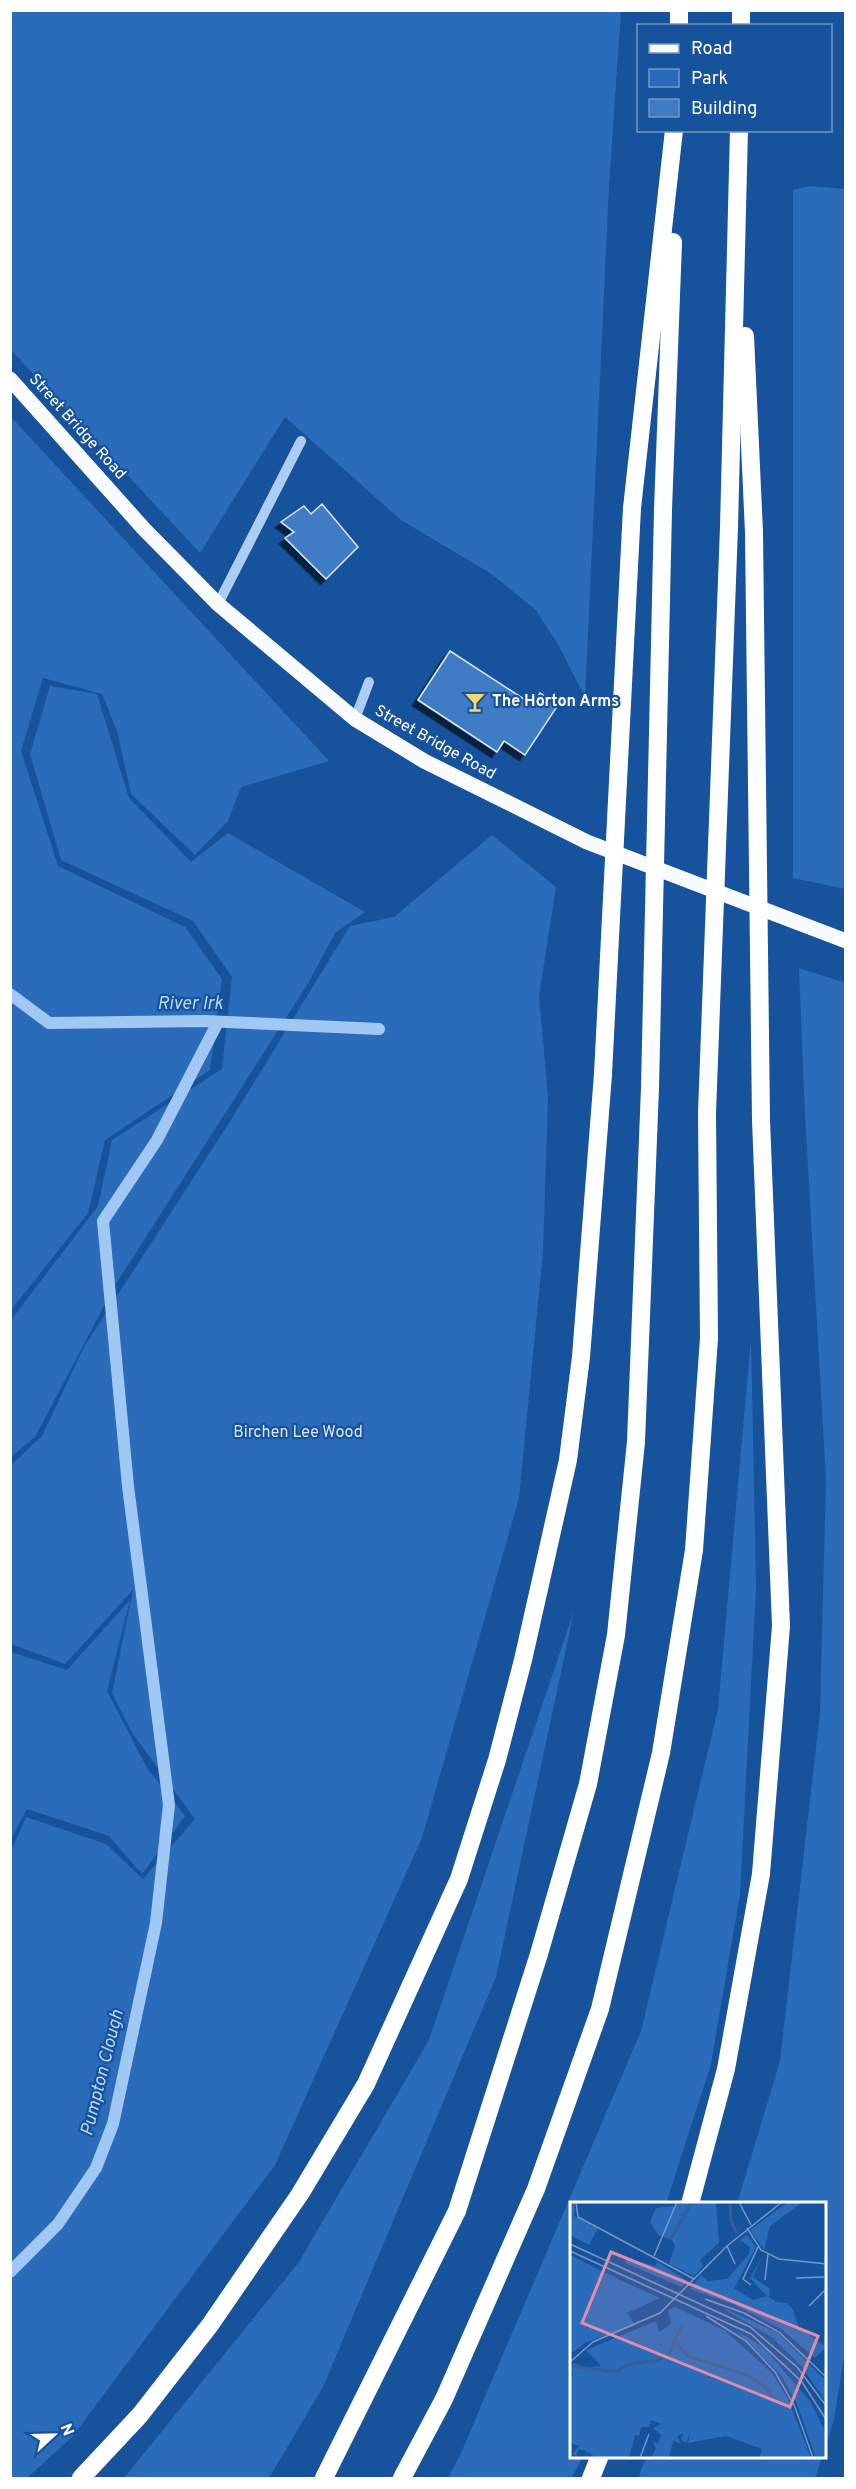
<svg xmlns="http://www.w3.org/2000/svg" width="856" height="2489" viewBox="0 0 856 2489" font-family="Overpass,sans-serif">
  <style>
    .green { fill: #2a6cba }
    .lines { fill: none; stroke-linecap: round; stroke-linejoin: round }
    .stream { stroke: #a1c8f5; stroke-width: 12 }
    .building { fill: #407bc3; stroke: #d6e7fc; stroke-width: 1.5; filter: url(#shadow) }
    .minor { stroke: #aecdf2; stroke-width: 10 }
    .major { stroke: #f9fcff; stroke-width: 15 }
    .highway { stroke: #fff; stroke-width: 18 }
    .highway-bridge { stroke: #fff; stroke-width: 18 }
    .labels { text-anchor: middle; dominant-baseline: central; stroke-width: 4.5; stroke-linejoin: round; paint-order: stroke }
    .street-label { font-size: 16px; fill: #fff; stroke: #17529c }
    .poi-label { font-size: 16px; font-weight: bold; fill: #fff; stroke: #17529c; text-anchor: start }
    .park-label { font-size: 16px; fill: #d6e7fc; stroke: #17529c }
    .water-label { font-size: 18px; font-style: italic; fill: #bbd7f9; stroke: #17529c }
    .inset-river { fill: none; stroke: #355f95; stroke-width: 3 }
    .inset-road { fill: none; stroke: #7497c4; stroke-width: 1.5 }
    .view { fill: #e08cad; fill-opacity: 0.15; stroke: #e08cad; stroke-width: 3 }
    .inset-edge { fill: none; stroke: #fff; stroke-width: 3 }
  </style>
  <defs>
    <filter id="shadow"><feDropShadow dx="-5.5" dy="5.5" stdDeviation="0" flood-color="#0009"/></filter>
  </defs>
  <rect width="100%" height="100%" fill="#17529c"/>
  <g class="green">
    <path d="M11,10L621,11L609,186L585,697L559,646L535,609L490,573L401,520L285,417L200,553L11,350Z"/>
    <path d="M810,186L845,189V889L793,878V190Z"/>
    <path d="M11,417L329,761L241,787L228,821L195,855L131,794L117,731L102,694L43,678L21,751L58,866L185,927L222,979L210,1070L105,1140L88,1213L11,1310Z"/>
    <path d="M50,686L97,694L129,798L191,862L228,833L365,912L335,933L309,982L114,1287L35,1437L11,1457V1320L98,1206L112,1140L222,1069L232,977L193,921L61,860L30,754Z"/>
    <path d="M492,835L556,887L539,996L548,1097L543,1252L519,1498L422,1838L275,2165L72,2437L27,2478H11V1851L26,1817L106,1844L143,1879L195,1819L133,1734L112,1693L133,1590L65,1664L11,1644V1465L42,1436L84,1347L234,1115L350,926L394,917Z"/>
    <path d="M799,968L846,983V2344L834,2419L825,2449L824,2204H737L780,2061L820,1713L826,1480L805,1115Z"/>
    <path d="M751,1339L756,1588L740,1894L711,2064L666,2204H571V2458H582L572,2478H448L461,2453L641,2031L718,1709Z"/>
    <path d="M130,1600L107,1691L147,1768L185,1816L142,1874L109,1836L27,1809L10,1841L11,1652L67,1670Z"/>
    <path d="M574,1611L496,1977L323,2387L269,2478H124L299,2262L429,2040Z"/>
    <path d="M646,2458H822L815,2478H638Z"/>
  </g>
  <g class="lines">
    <g class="stream">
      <path d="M10,994L49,1023L205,1021L379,1029"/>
      <path d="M10,2272L58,2224L96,2168L113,2124L156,1923L169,1805L128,1486L103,1221L157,1140L218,1022"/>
    </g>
  </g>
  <g class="building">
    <path d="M322,504L358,547L326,579L285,538L294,532L281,522L304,506L311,514Z"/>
    <path d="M450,651L533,705L540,693L558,705L525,755L504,741L497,752L418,700Z"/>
  </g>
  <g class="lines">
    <g class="minor">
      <path d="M218,604L301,441"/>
      <path d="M355,719L369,682"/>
    </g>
    <path class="major" d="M10,379L144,529L218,604L355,719L424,761L587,842L846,941"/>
    <g class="highway">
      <path d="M679,26V10"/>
      <path d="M741,26V10"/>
      <path d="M745,336L754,532"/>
      <path d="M632,508L674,130"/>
      <path d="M663,510L673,242"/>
      <path d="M729,527L739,130"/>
      <path d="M690,2204L726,2069L761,1874L781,1626L761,1120"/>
      <path d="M81,2478L140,2415L210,2325L300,2194L366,2084L459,1879L497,1760L523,1660L568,1460L581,1357L603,1074"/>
      <path d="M324,2478L457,2211L539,1954L588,1784L616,1635L636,1442L650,1088"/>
      <path d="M402,2478L444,2399L536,2189L600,2009L661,1753L694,1550L709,1338L707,1113"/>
      <path d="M591,2478L599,2458"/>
    </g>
    <g class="highway-bridge">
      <path d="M754,532L761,1120"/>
      <path d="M603,1074L632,508"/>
      <path d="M650,1088L663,510"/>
      <path d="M707,1113L729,527"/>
    </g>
  </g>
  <defs>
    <g id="bar-bare" transform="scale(1.62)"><path d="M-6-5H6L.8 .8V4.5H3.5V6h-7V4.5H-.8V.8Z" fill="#ffd56f" stroke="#17529c" stroke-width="2.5" paint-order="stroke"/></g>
  </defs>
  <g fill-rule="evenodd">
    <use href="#bar-bare" x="475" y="702"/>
  </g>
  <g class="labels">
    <g class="street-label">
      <text transform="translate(77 427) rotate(48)">Street Bridge Road</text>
      <text transform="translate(435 743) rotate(29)">Street Bridge Road</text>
    </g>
    <g class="poi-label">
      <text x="492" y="702">The Horton Arms</text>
    </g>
    <g class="park-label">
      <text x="298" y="1433">Birchen Lee Wood</text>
    </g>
    <g class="water-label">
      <text x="190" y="1004">River Irk</text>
      <text transform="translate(103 2073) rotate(-76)">Pumpton Clough</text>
    </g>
  </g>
  <g transform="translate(570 2202)">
    <rect width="256" height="256" fill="#17529c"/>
    <path d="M0,0H5L4,14L28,26L19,43L0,33ZM108,0H146L149,41L130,58L133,64L124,74L99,62L105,44L102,38L88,33L80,20L86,6L106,4ZM218,0H233L200,24L194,48L180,28ZM177,33L186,45L164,86L183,98L197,94L180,76L192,55L183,75L200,87L199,95L206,100L217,101L222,106L229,125L253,143L256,140V145L245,156L210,126L163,102L120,87L131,73L137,79L157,77L179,52L180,45L170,38ZM0,53L48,77L90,96L57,111L65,123L15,141L0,152ZM56,56L85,64L87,60L117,78L112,85L55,61ZM149,104L208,131L256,179V200L232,165L203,136ZM105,105L154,128L202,171L218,197L241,256H195L190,254L192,247L156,234L118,241L121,229L116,241L111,237L114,231L107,234L111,241L103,239L99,256H81L86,246L83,240L88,241L91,233L83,226L91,222L81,218L79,225H71L69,234L65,233L59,256H26L18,250L15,255L17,249L9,247L6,254L2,252L9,244L0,241V177L3,172L0,165L4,161L13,166L31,164L16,148L86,119L89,130L101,122L98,108ZM166,128L194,146L240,199L256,231V256H246L227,202L211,173Z" fill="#2a6cba"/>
    <path class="inset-river" d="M160,0L161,19L167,32M101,37L122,0M105,138L117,154L178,173L196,186L209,203M0,164L47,170L56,163L88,158L99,152L111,124"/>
    <path class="inset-road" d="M6,0L8,15L124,77M169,0L181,23M177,26L191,48L209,57L257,62M0,42L180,125L227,165L257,205M157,44L165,62M0,49L181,132L232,180L257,219M84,54L107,0M226,76L254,75M195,78L198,52M181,83L173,77L188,45M135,97L174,111L209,130L257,176M239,104L257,86M136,114L176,139L205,170L225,205L243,256M0,160L23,140L90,111L157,44L212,0M70,256L79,232"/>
    <path class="view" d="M41,50L248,134L220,205L12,121Z"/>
    <rect width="256" height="256" class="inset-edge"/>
  </g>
  <rect width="856" height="2489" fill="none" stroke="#ffffff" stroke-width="24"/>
  <rect x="637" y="24" width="195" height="108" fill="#17529c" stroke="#7497c4" stroke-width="1.5"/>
  <rect x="649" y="44" width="30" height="9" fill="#f9fcff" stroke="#7497c4" stroke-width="1.5"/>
  <text x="691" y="54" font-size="18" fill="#ffffff">Road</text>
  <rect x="649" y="69" width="30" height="18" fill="#2a6cba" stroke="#7497c4" stroke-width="1.5"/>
  <text x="691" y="84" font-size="18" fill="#ffffff">Park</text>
  <rect x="649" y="99" width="30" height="18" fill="#407bc3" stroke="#7497c4" stroke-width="1.5"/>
  <text x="691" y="114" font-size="18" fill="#ffffff">Building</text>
  <g transform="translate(54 2435) rotate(68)" stroke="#17529c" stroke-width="4.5" paint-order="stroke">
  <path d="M0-4.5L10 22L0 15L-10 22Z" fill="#ffffff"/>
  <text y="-9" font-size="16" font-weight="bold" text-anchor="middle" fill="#ffffff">N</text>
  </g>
</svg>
